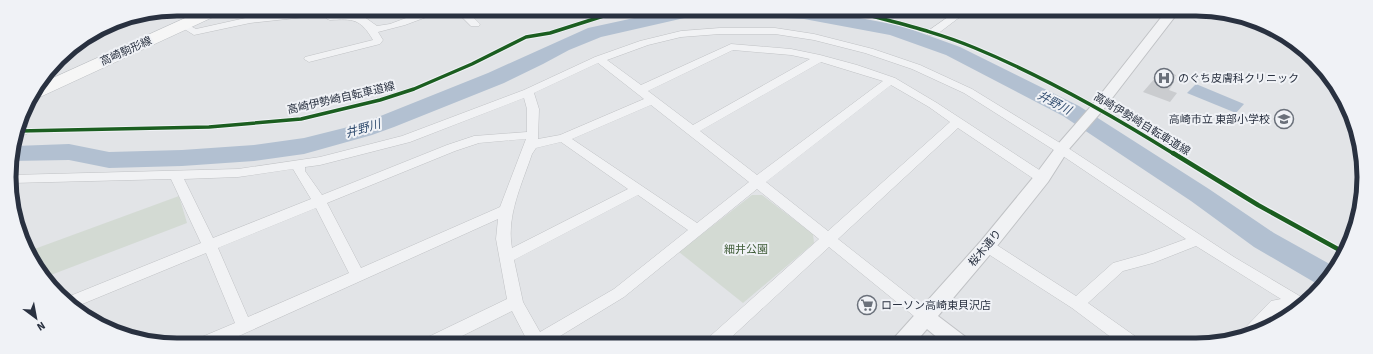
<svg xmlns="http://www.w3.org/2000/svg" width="1373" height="354" viewBox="0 0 1373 354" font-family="'Source Sans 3','Noto Sans JP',sans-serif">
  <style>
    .green { fill: #d3dad3 }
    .water { fill: #b2c0d1 }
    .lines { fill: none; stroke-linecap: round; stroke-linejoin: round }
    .river { fill: #b2c0d1; fill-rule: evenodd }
    .building { fill: #cacccf }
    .minor-casing { stroke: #c0c2c5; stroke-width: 1 }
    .tertiary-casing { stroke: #c0c2c5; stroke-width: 2 }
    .primary-casing { stroke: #bec1c5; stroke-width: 1 }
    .minor { fill: #f1f2f4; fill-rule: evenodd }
    .tertiary { fill: #f1f2f4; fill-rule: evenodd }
    .primary { fill: #f6f6f6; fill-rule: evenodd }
    .cycleway-far1-casing { stroke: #f0f2f6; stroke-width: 5.5 }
    .cycleway-casing { stroke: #f0f2f6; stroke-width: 7 }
    .cycleway-far1 { stroke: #1b5e20; stroke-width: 3.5 }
    .cycleway { stroke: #1b5e20; stroke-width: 4.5 }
    .labels { text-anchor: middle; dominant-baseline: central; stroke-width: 4; stroke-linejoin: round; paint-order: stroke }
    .street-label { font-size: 11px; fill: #293140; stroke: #f0f2f6 }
    .poi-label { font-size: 11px; fill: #293140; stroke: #f0f2f6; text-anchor: start }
    .park-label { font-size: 11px; fill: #3e5b37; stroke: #f0f2f6 }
    .water-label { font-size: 12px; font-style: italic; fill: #355072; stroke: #f0f2f6 }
    .rim { fill: none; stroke: #293140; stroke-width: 5 }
  </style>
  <rect width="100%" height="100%" fill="#e2e4e7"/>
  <g class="green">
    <path d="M752,195H762L813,234L814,243L743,303L679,252Z"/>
    <path d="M179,196L187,223L43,278L29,251Z"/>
  </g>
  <path class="water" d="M1196,84L1244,104L1236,113L1187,93Z"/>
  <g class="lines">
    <g class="river">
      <path d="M671,10H704L702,14L601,37L569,50L543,64L504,83L394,127L372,135L304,154L254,161L182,166L109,168L69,160L11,161L15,146L69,144L109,152L182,150L254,145L304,138L356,125L378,117L488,73L588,28Z"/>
      <path d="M737,10H818L902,26L960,47L1079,106L1209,189L1274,233L1335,267L1322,286L1319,285L1254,247L1191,201L1063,116L946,55L890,35L804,19L746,16L739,14Z"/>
    </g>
  </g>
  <path class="building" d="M1162,70L1176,75L1172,82H1174L1169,90L1177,93L1170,102L1143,92Z"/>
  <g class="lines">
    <g class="minor-casing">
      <g id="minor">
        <path d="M322,9H332L333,14H352L363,16L377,26L390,24L430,9H448L405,25L378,32L383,40L380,44L309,62L304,59L305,57L373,40C360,18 353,19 330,20L327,19L324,15L250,23L194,35L178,25L183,22L196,29L250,17Z"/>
        <path d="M454,9H465L480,24L479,26H471Z"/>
        <path d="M958,10H969L936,35H928L927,33L928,31Z"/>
        <path d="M1154,10H1171L1177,14L1172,17Z"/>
        <path d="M720,28H775L814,34L873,49L920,65L972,89L1065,146L1234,257L1308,301L1288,315L1280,312L1264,330L1243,336L1242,334L1244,329L1271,301L1281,299L1196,246L1153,263L1123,271L1088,303L1139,339L1141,344H1120L1072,308L982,250L980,246L982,242L987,241L992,242L1076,296L1113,263L1145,254L1186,239L1057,152L964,93L912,69L865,53L814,40L775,34H720L681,37L648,45L607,60L641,85L731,44L791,49L820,55L857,65L895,78L937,103L1047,175L1049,178L1047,181L1042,182L1037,181L958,128L838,239L932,313L934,317L932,321L926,323L920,321L829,247L724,344H705L707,339L819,239L757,189L624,297L547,344H529L512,311L446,344H422L424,339L507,299L496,239L498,219L221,344H195L197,339L235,323L206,253L75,307L65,298L201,243L171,179L12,183L11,175L238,169L320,157L402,136L524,90L595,57L640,41L681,31ZM733,50L791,55L810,59L693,125L648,91ZM821,62L883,81L757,175L700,131ZM598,63L644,99L560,135L538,139L539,109L534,93ZM891,85L929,107L950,122L828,231L766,182ZM524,98L527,109V132L474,136L447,145L322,195L305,171V167L320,165L410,142ZM651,105L749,182L697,223L572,139ZM526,139L500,207L361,268L327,203L455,151L479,143ZM561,142L628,189L512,248C506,216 522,184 532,154L536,148ZM293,169L311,199L213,238L184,179L238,177ZM638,195L688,230L614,289L540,332L523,302L514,260ZM316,208L349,273L248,317L218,248Z"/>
        <path d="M1271,28L1280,32L1287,37L1284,38L1268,33L1267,31Z"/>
        <path d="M22,120L25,121L29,131L27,134L23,135L18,133Z"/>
      </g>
    </g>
    <g class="tertiary-casing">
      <path id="tertiary" d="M1167,10H1180L1103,110L1069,149L1048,182L993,251L938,316L967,338L970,344H945L927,329L914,344H891L894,338L981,241L1036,174L1059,143L1093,104Z"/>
    </g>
    <g class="primary-casing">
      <path id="primary" d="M205,9H226L224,12L40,97L30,98L42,83Z"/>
    </g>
    <use href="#minor" class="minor"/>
    <use href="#tertiary" class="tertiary"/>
    <use href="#primary" class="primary"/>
    <g class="cycleway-far1-casing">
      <g id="cycleway-far1">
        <path d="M850,10C892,22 935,31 975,48C1045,77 1110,114 1174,154"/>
        <path d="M19,131L209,127L301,119L380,100L414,89L472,64L526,37L550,33L616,12L628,10"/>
      </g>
    </g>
    <g class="cycleway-casing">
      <path id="cycleway" d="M1173,153L1258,205L1345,253"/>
    </g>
    <use href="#cycleway-far1" class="cycleway-far1"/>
    <use href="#cycleway" class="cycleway"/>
  </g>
  <defs>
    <g id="hospital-ring" transform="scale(1)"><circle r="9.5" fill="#f0f2f6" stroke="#6a707a" stroke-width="1.5"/><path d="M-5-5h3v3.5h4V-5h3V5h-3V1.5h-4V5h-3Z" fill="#6a707a"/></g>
    <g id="school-ring" transform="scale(1)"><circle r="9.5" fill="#f0f2f6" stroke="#6a707a" stroke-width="1.5"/><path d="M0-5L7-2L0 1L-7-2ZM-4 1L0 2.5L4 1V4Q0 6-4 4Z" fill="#6a707a"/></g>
    <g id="supermarket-ring" transform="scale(1)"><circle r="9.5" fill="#f0f2f6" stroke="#6a707a" stroke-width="1.5"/><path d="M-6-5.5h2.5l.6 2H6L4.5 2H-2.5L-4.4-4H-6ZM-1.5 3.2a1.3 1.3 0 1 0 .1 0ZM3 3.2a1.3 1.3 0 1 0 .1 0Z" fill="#6a707a"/></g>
  </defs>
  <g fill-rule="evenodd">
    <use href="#hospital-ring" x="1164" y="78"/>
    <use href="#school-ring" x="1284" y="119"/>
    <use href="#supermarket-ring" x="867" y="305"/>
  </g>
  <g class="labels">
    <g class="street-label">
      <text transform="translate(126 51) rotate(-24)">高崎駒形線</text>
      <text transform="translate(341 98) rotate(-13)">高崎伊勢崎自転車道線</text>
      <text transform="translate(1142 124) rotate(31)">高崎伊勢崎自転車道線</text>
      <text transform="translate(985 248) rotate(-50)">桜木通り</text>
    </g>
    <g class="poi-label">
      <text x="1178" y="78">のぐち皮膚科クリニック</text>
      <text x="1270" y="119" text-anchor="end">高崎市立 東部小学校</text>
      <text x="881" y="305">ローソン高崎東貝沢店</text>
    </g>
    <g class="park-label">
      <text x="746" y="249">細井公園</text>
    </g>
    <g class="water-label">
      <text transform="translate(1054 103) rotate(28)">井野川</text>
      <text transform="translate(363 129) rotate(-16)">井野川</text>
    </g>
  </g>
  <path d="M0 0H1373V354H0ZM177 16H1196A161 161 0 0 1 1357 177V177A161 161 0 0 1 1196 338H177A161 161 0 0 1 16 177V177A161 161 0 0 1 177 16Z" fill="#f0f2f6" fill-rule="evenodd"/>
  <path class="rim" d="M177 16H1196A161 161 0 0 1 1357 177V177A161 161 0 0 1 1196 338H177A161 161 0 0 1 16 177V177A161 161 0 0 1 177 16Z"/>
  <g transform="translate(36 318) rotate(148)" stroke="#f0f2f6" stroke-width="3" paint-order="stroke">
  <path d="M0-3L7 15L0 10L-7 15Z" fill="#293140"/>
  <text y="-6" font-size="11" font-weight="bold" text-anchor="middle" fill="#293140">N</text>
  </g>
</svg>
